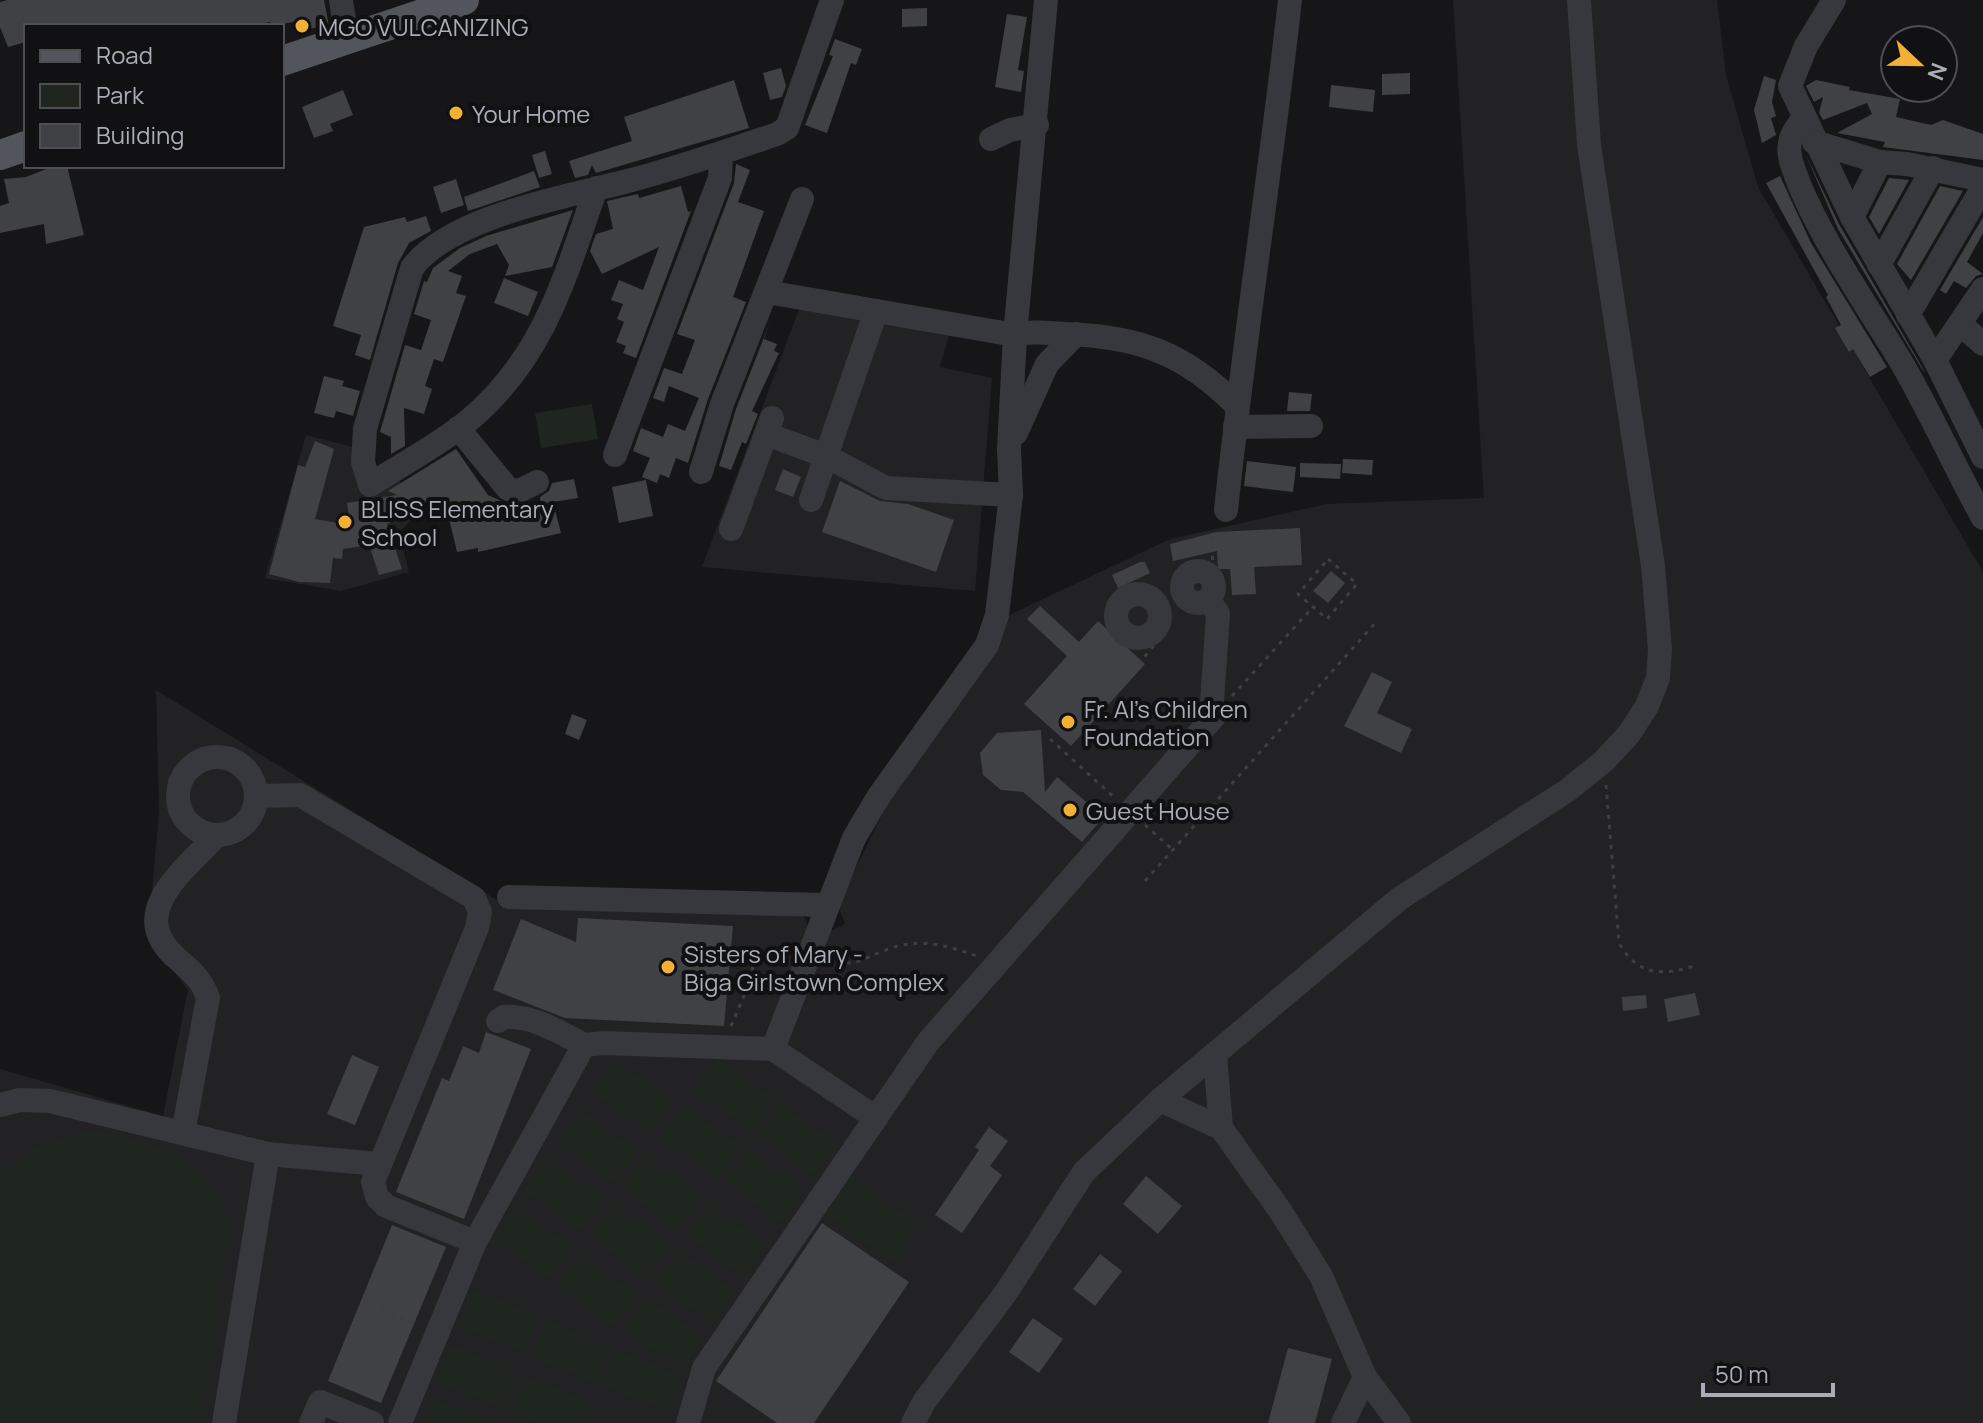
<svg xmlns="http://www.w3.org/2000/svg" width="1983" height="1423" viewBox="0 0 1983 1423" font-family="Manrope,sans-serif">
  <style>
    .built { fill: #222225 }
    .green { fill: #1e261f }
    .building { fill: #404145 }
    .lines { fill: none; stroke-linecap: round; stroke-linejoin: round }
    .path { stroke: #3d3f44; stroke-width: 3; stroke-dasharray: 4 6; stroke-linecap: butt }
    .minor { stroke: #37383d; stroke-width: 24 }
    .major { stroke: #53555c; stroke-width: 30 }
    .poi-dot { fill: #f2b134; stroke: #111113; stroke-width: 3 }
    .labels { text-anchor: middle; dominant-baseline: central; stroke-width: 8; stroke-linejoin: round; paint-order: stroke }
    .poi-label { font-size: 24px; fill: #a8adb8; stroke: #111113; text-anchor: start }
  </style>
  <rect width="100%" height="100%" fill="#161618"/>
  <g class="built">
    <path d="M1453,0H1717L1726,75L1758,187L1983,572V1423H0V1069L163,1116L188,990L148,937L159,812L156,690L505,905L800,910L810,929L824,934L845,924L838,905L888,802L1007,616L1170,539L1327,504L1484,498Z"/>
    <path d="M800,307L949,334L940,367L992,378L975,591L702,567Z"/>
    <path d="M306,435L357,448L368,489L397,476L419,511L399,533L409,572L341,591L265,578Z"/>
  </g>
  <g class="green">
    <path d="M592,404L598,439L541,448L535,413Z"/>
    <path d="M717,1058L775,1099L752,1131L694,1090Z"/>
    <path d="M614,1060L672,1101L649,1133L591,1092Z"/>
    <path d="M779,1102L838,1144L814,1176L756,1135Z"/>
    <path d="M684,1106L742,1147L719,1179L661,1138Z"/>
    <path d="M580,1110L638,1152L615,1184L557,1143Z"/>
    <path d="M88,1132C156,1137 203,1157 230,1223L201,1423H0V1173C27,1147 52,1139 88,1132Z"/>
    <path d="M747,1149L805,1190L782,1223L724,1182Z"/>
    <path d="M643,1155L701,1196L678,1229L620,1188Z"/>
    <path d="M546,1157L604,1198L581,1231L523,1190Z"/>
    <path d="M851,1176L920,1225L893,1262L825,1214Z"/>
    <path d="M612,1203L670,1245L647,1277L589,1236Z"/>
    <path d="M708,1203L766,1245L744,1277L686,1236Z"/>
    <path d="M515,1206L573,1247L550,1280L492,1238Z"/>
    <path d="M678,1250L736,1291L713,1324L655,1283Z"/>
    <path d="M579,1254L637,1295L614,1327L556,1286Z"/>
    <path d="M472,1289L538,1316L523,1353L457,1326Z"/>
    <path d="M646,1297L704,1338L681,1370L623,1329Z"/>
    <path d="M545,1319L611,1347L595,1383L530,1356Z"/>
    <path d="M450,1344L516,1371L501,1408L435,1381Z"/>
    <path d="M616,1349L682,1376L667,1412L601,1385Z"/>
    <path d="M524,1375L590,1402L581,1423H536L509,1412Z"/>
    <path d="M436,1400L492,1423H426Z"/>
  </g>
  <g class="building">
    <path d="M7,0H324L329,26L300,30L298,21L272,26L270,22L248,26H26V42L8,47L0,27V2Z"/>
    <path d="M927,8V26L902,27V9Z"/>
    <path d="M1007,14L1027,17L1018,70L1024,71L1021,92L995,87Z"/>
    <path d="M835,39L862,49L856,65L851,63L827,133L805,125L833,56L829,55Z"/>
    <path d="M781,68L786,86L782,97L770,100L763,73Z"/>
    <path d="M1410,73V94L1382,95V74Z"/>
    <path d="M1764,76L1776,80L1772,102L1776,116L1771,118L1776,135L1762,143L1754,110Z"/>
    <path d="M734,80L749,128L596,173L592,165L588,175L575,178L569,161L632,141L624,117Z"/>
    <path d="M1816,80L1850,87L1849,90L1900,99L1896,117L1931,125L1943,120L1983,134V160L1883,147L1885,142L1837,133L1872,114L1867,103L1823,120L1819,113L1823,97L1814,102L1806,86Z"/>
    <path d="M1331,85L1375,90L1373,112L1329,107Z"/>
    <path d="M343,90L353,115L330,124L333,131L314,138L302,107Z"/>
    <path d="M545,151L552,174L539,178L532,155Z"/>
    <path d="M1805,153L1839,224L1922,367L1925,374L1838,229Z"/>
    <path d="M736,164L750,170L738,202L764,211L733,297L746,302L708,399L688,463L676,458L669,478L660,474L657,483L642,477L650,458L633,451L641,428L663,437L668,424L685,431L699,398L669,386L664,402L653,398L664,368L682,374L695,340L677,334L734,183Z"/>
    <path d="M54,166H67L84,235L46,244L44,224L0,233V206L9,203L4,179L26,177Z"/>
    <path d="M534,171L540,187L468,211L464,197Z"/>
    <path d="M1780,176L1811,243L1887,367L1870,377L1853,349L1849,352L1835,328L1841,325L1826,297L1828,295L1766,183Z"/>
    <path d="M1889,178L1909,180L1879,234L1869,217Z"/>
    <path d="M456,179L464,205L441,213L433,187Z"/>
    <path d="M681,186L688,212L691,211L636,358L623,353L626,346L616,342L624,322L617,319L623,304L611,300L619,280L643,290L659,247L602,274L590,251L596,234L613,229L607,201L638,194L639,198Z"/>
    <path d="M1940,186L1963,191L1911,280L1897,264Z"/>
    <path d="M573,210L552,267L505,276L509,265L497,244L470,254L448,271L462,276L456,293L466,296L443,362L434,359L425,386L432,389L424,414L404,408L405,446L391,454V437L380,432L405,345L421,350L431,320L414,314L424,281L427,282L433,268L460,248L486,236Z"/>
    <path d="M426,216L431,231L409,243L398,263L370,360L355,355L361,335L333,326L364,227L405,217L407,222Z"/>
    <path d="M1983,217V233L1967,262L1983,274L1976,276L1966,288L1954,281L1946,294L1940,290Z"/>
    <path d="M504,278L538,292L528,316L494,303Z"/>
    <path d="M770,322L764,339L777,344L774,351L779,353L752,411L758,414L746,444L742,442L731,470L719,466L736,409Z"/>
    <path d="M324,376L344,381L342,386L360,391L353,416L336,411L334,418L314,413Z"/>
    <path d="M1289,392L1312,394L1310,411H1287Z"/>
    <path d="M315,441L334,449L315,519L350,525L347,503L397,495L388,491L456,449L488,495L510,505L513,515L554,506L561,533L478,552V548L457,552L447,510L432,520L423,505L387,524L402,569L379,575L369,545L343,549L342,559L333,558L330,583L299,582L269,574L298,465L305,467Z"/>
    <path d="M1343,459L1373,460L1372,475L1342,473Z"/>
    <path d="M1247,461L1296,467L1293,492L1244,486Z"/>
    <path d="M1300,463L1341,464L1340,479L1300,477Z"/>
    <path d="M783,469L801,477L793,497L775,490Z"/>
    <path d="M574,479L578,498L541,504L540,497L549,491L552,483Z"/>
    <path d="M646,480L653,516L619,523L612,487Z"/>
    <path d="M840,481L880,501L908,504L954,520L936,572L822,532Z"/>
    <path d="M1300,528L1302,565L1254,567L1256,594L1232,595L1230,569H1218L1217,551L1173,561L1170,544L1216,532Z"/>
    <path d="M1140,562H1145L1150,573L1118,588L1112,575Z"/>
    <path d="M1331,571L1345,583L1328,603L1313,591Z"/>
    <path d="M1040,606L1079,642L1098,621L1145,664L1071,746L1024,704L1067,656L1027,619Z"/>
    <path d="M1372,672L1392,682L1377,713L1412,729L1401,753L1344,726Z"/>
    <path d="M572,714L587,720L579,740L565,734Z"/>
    <path d="M1041,730L1045,792L1057,777L1104,817L1082,842L1023,792L1001,790L983,775L980,753L997,733Z"/>
    <path d="M578,918L733,926L724,1026L565,1018L493,990L521,919L576,942Z"/>
    <path d="M1695,993L1700,1015L1668,1022L1664,999Z"/>
    <path d="M1646,995L1647,1008L1623,1011L1622,997Z"/>
    <path d="M486,1032L531,1049L464,1219L396,1192L442,1078L449,1081L463,1046L479,1053Z"/>
    <path d="M352,1055L379,1067L355,1125L327,1114Z"/>
    <path d="M989,1127L1008,1141L990,1166L1002,1175L962,1233L935,1215L979,1150L975,1147Z"/>
    <path d="M1146,1176L1182,1206L1158,1234L1123,1204Z"/>
    <path d="M822,1223L909,1282L814,1423H777L716,1381Z"/>
    <path d="M392,1225L446,1247L381,1403L328,1381Z"/>
    <path d="M1100,1254L1122,1271L1095,1306L1073,1289Z"/>
    <path d="M1033,1318L1063,1339L1039,1373L1009,1352Z"/>
    <path d="M1288,1348L1332,1359L1315,1423H1268Z"/>
  </g>
  <g class="lines">
    <g class="path">
      <path d="M1211,536L1214,580"/>
      <path d="M1328,559L1357,584L1327,619L1298,594Z"/>
      <path d="M1120,648L1130,637"/>
      <path d="M1138,664L1163,635L1156,629"/>
      <path d="M1232,696L1313,607"/>
      <path d="M1050,739L1115,798"/>
      <path d="M1606,785L1619,943C1639,977 1663,976 1697,965"/>
      <path d="M1145,825L1173,850"/>
      <path d="M1145,881L1378,620"/>
      <path d="M827,960C853,971 873,952 898,946C927,939 950,947 977,956"/>
      <path d="M731,1026L752,977L754,947"/>
      <path d="M382,1310L419,1326"/>
    </g>
    <g class="minor">
      <path d="M341,0L347,40"/>
      <path d="M1834,0L1806,46L1790,86L1852,217L1935,360L1983,457"/>
      <path d="M1805,118C1792,130 1786,143 1791,161C1809,222 1866,304 1900,360C1930,411 1954,466 1983,518"/>
      <path d="M991,139L1010,130L1037,125"/>
      <path d="M1814,142L1880,162L1907,164L1983,180"/>
      <path d="M596,188C565,277 544,358 468,421C439,445 402,464 370,485L363,462L365,429L412,268C450,217 564,197 624,182C676,169 727,151 777,134L787,128L832,0"/>
      <path d="M1852,217L1880,162"/>
      <path d="M1879,265L1933,168"/>
      <path d="M767,292L1015,335C1033,331 1047,333 1065,334C1137,336 1185,353 1236,405"/>
      <path d="M1908,315L1983,187"/>
      <path d="M1960,324L1983,344"/>
      <path d="M1935,360L1983,289"/>
      <path d="M1235,427L1311,426"/>
      <path d="M458,428L508,489L519,491L537,482"/>
      <path d="M1016,433L1047,364L1076,334"/>
      <path d="M766,434L826,456L886,488L1011,495"/>
      <path d="M615,455L720,178L721,153"/>
      <path d="M701,472L722,404L802,199"/>
      <path d="M811,500L876,311"/>
      <path d="M1226,510C1244,339 1271,170 1290,0"/>
      <path d="M731,529L772,418"/>
      <circle cx="1198" cy="587" r="16"/>
      <circle cx="1138" cy="616" r="22"/>
      <circle cx="217" cy="796" r="39"/>
      <path d="M257,796L300,795L474,898L480,912L477,928L373,1182L377,1197L386,1206L475,1242"/>
      <path d="M509,897L826,905"/>
      <path d="M498,1021L504,1017C532,1015 560,1032 584,1045"/>
      <path d="M773,1049L854,838L879,796L987,645L997,615L1011,495L1009,449L1015,335L1046,0"/>
      <path d="M1215,1055L1221,1128"/>
      <path d="M1160,1100L1221,1128L1281,1212L1321,1276L1365,1377L1399,1423"/>
      <path d="M0,1105L20,1100L50,1101L268,1154L379,1164"/>
      <path d="M183,1133L208,998C202,979 189,969 174,956C127,911 185,870 216,836"/>
      <path d="M224,1423L268,1154"/>
      <path d="M311,1423L320,1402L372,1423"/>
      <path d="M400,1423L475,1242L584,1045L604,1043L773,1049L876,1118"/>
      <path d="M688,1423L704,1368L928,1042L1216,714L1212,703L1218,613L1208,600"/>
      <path d="M913,1423L924,1402L1005,1294L1084,1172L1160,1100L1399,899L1568,790L1604,761L1629,734L1647,706L1658,678L1660,650L1653,566L1589,145L1579,0"/>
      <path d="M1343,1423L1365,1377"/>
    </g>
    <g class="major">
      <path d="M282,61L464,0"/>
      <path d="M0,155L26,146"/>
    </g>
  </g>
  <g class="poi-dot">
    <circle cx="302" cy="26" r="8"/>
    <circle cx="456" cy="113" r="8"/>
    <circle cx="345" cy="522" r="8"/>
    <circle cx="1068" cy="722" r="8"/>
    <circle cx="1070" cy="810" r="8"/>
    <circle cx="668" cy="967" r="8"/>
  </g>
  <g class="labels">
    <g class="poi-label">
      <text x="318" y="26">MGO VULCANIZING</text>
      <text x="472" y="113">Your Home</text>
      <text x="361" y="508">BLISS Elementary<tspan x="361" dy="28">School</tspan></text>
      <text x="1084" y="708">Fr. Al's Children<tspan x="1084" dy="28">Foundation</tspan></text>
      <text x="1086" y="810">Guest House</text>
      <text x="684" y="953">Sisters of Mary -<tspan x="684" dy="28">Biga Girlstown Complex</tspan></text>
    </g>
  </g>
  <rect x="24" y="24" width="260" height="144" fill="#111113" stroke="#4d4f55" stroke-width="2"/>
  <rect x="40" y="50" width="40" height="12" fill="#53555c" stroke="#4d4f55" stroke-width="2"/>
  <text x="96" y="64" font-size="24" fill="#a8adb8">Road</text>
  <rect x="40" y="84" width="40" height="24" fill="#1e261f" stroke="#4d4f55" stroke-width="2"/>
  <text x="96" y="104" font-size="24" fill="#a8adb8">Park</text>
  <rect x="40" y="124" width="40" height="24" fill="#404145" stroke="#4d4f55" stroke-width="2"/>
  <text x="96" y="144" font-size="24" fill="#a8adb8">Building</text>
  <g transform="translate(1919 64) rotate(112)"><circle r="38" fill="#111113" stroke="#4d4f55" stroke-width="2"/>
  <path d="M0-6L14 30L0 20L-14 30Z" fill="#f2b134"/>
  <text y="-12" font-size="22" font-weight="bold" text-anchor="middle" fill="#a8adb8">N</text>
  </g>
  <path d="M1703 1383v12h130v-12" fill="none" stroke="#a8adb8" stroke-width="4"/>
  <text x="1715" y="1383" font-size="24" fill="#a8adb8" stroke="#111113" stroke-width="6" paint-order="stroke">50 m</text>
</svg>
